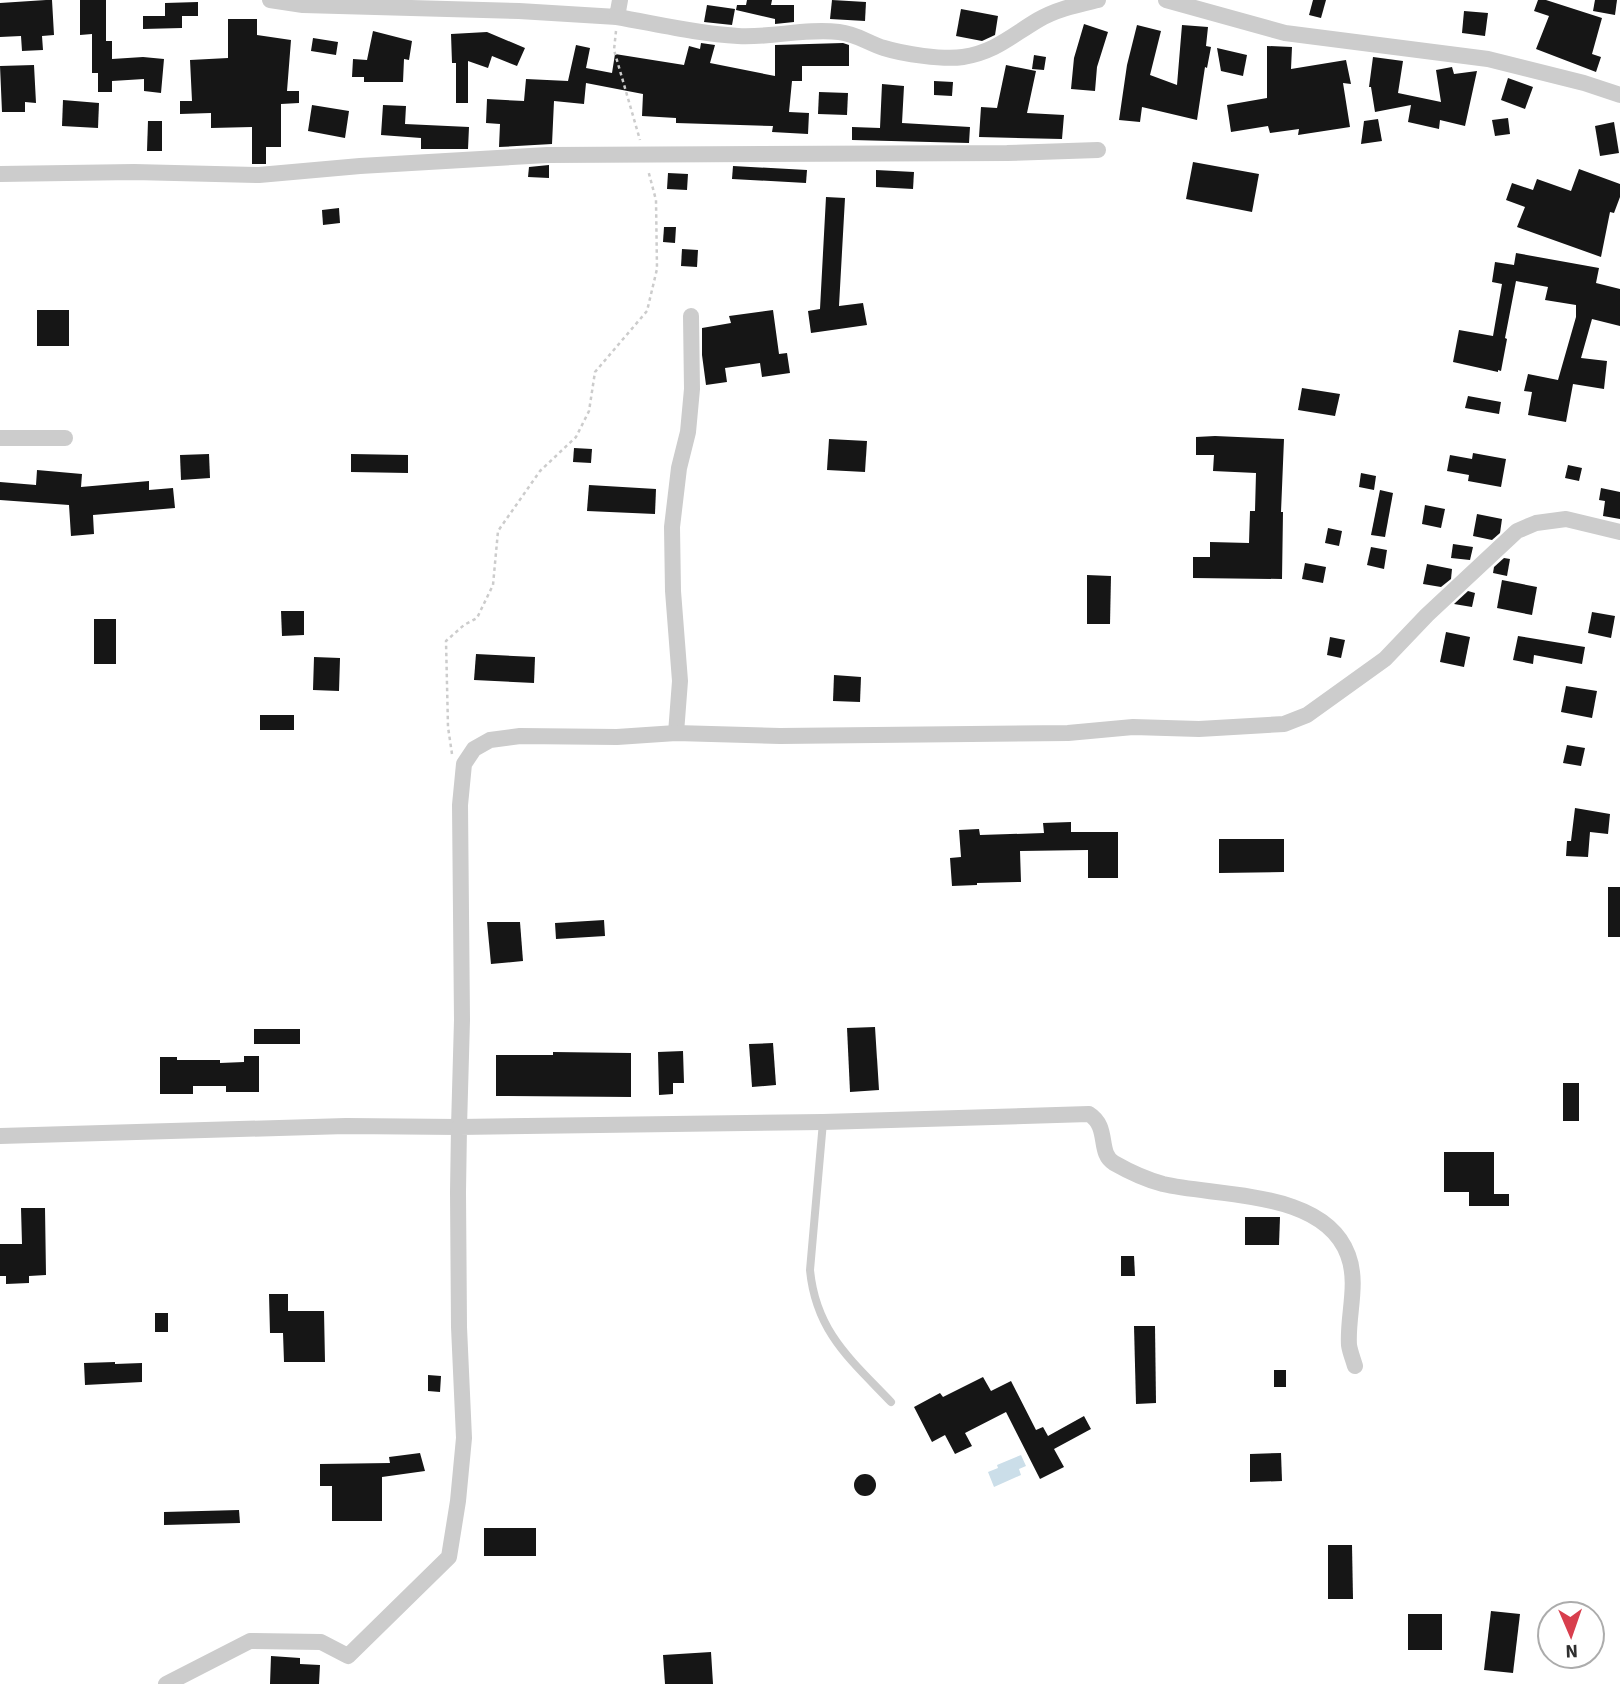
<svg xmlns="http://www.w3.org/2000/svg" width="1620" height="1684" viewBox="0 0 1620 1684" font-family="'Source Sans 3',sans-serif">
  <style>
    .water { fill: #cbdee9 }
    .building { fill: #161616 }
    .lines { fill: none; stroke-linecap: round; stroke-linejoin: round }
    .path { stroke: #ccc; stroke-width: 2.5; stroke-dasharray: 3.5 3.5; stroke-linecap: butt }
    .service { stroke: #ccc; stroke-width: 8 }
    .minor { stroke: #ccc; stroke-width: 16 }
  </style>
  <rect width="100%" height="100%" fill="#fff"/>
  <path class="water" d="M1021,1455L1026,1466L1019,1469L1021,1475L994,1487L988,1472L998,1468L997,1465Z"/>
  <g class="building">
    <path d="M46,0H52L54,35L42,36L43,50L22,51L21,36L0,37V3Z"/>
    <path d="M80,0H106V41H112V59L143,57L164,59L161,93L144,91V79L112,81V92H98V73H92V34L80,35Z"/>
    <path d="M747,0H772L771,5H794V22L775,24V19L736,10L737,5H746Z"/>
    <path d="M832,0L866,2L865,21L830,19Z"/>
    <path d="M1313,0H1326L1321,18L1309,15Z"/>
    <path d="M1538,0H1546L1602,18L1592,54L1601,57L1596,72L1536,49L1549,16L1534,11Z"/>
    <path d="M1595,0H1617L1615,15L1593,11Z"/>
    <path d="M198,2V16H182V28L143,29V16H165V3Z"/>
    <path d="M707,5L735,9L732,25L704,22Z"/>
    <path d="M961,9L998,16L995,35L982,41L956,36Z"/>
    <path d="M1464,11L1488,13L1485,36L1462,33Z"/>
    <path d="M228,19H257V35L291,40L287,91H299V103L281,104V147H266V164H252V127L211,128V113L180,114V101H192L190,60L228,58Z"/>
    <path d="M1084,24L1108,32L1097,67L1095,91L1071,89L1074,58Z"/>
    <path d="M1137,25L1161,31L1150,75L1177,85L1182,25L1208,27L1206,46L1211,47L1207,68L1205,67L1197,120L1142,107L1140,122L1119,120L1127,65Z"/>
    <path d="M373,31L412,41L409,60L404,59L403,82H364V77H352L353,59L367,60Z"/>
    <path d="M487,32L525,48L517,66L492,56L488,68L468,61V103H456V63H452L451,34Z"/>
    <path d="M313,38L338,42L336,55L311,51Z"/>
    <path d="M701,43L715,45L710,63L775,76V45L843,43L849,45V66H802V81H792L789,112L809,113L808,134L772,132L773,126L676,123V118L642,116L643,94L586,83L584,104L554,101L552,144L499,147L500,124L486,123L487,99L524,101L526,79L568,81L576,45L590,48L586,68L612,73L615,54L684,65L689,46L700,49Z"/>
    <path d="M1267,46L1292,47L1291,69L1346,60L1351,84L1343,83L1350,127L1298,135L1299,129L1270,133L1268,126L1231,132L1227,105L1267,98Z"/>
    <path d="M1217,48L1247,55L1243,76L1221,71Z"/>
    <path d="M1034,55L1046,57L1044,70L1032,69Z"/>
    <path d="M1373,57L1403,61L1398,93L1441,102L1436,70L1452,67L1454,74L1477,71L1465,126L1440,120L1439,129L1408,122L1411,105L1375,112L1371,87H1369Z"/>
    <path d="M34,65L36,103L25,102V112H2L0,66Z"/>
    <path d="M1006,65L1036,71L1027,113L1064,115L1062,139L979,137L981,107L997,108Z"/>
    <path d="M1508,78L1533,87L1525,109L1501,100Z"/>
    <path d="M934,81L953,82L952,96L934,95Z"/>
    <path d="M882,84L904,86L902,123L970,127L969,143L852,140V127L880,128Z"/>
    <path d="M819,92L848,93L847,115L818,114Z"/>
    <path d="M63,100L99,103L98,128L62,126Z"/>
    <path d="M312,105L349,111L345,138L308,131Z"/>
    <path d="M383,105L406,106L405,124L469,127L468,149H421V138L381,135Z"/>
    <path d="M1508,118L1510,134L1495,136L1492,120Z"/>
    <path d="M1378,119L1382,141L1361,144L1364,121Z"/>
    <path d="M148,121H162V151H147Z"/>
    <path d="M1614,122L1619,153L1600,156L1595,126Z"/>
    <path d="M1193,162L1259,174L1252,212L1186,199Z"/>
    <path d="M549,165V178L528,177L529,167Z"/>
    <path d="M733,166L807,170L806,183L732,179Z"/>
    <path d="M1579,169L1620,184V197L1614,213L1610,212L1601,257L1517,227L1525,207L1506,200L1512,183L1533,190L1537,179L1571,191Z"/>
    <path d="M876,170L914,172L913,189L876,187Z"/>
    <path d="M668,173L688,174L687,190L667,189Z"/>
    <path d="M826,197L845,198L839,306L863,303L867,325L811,333L808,311L820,309Z"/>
    <path d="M339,208L340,223L323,225L322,210Z"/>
    <path d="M664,227H676L675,243L663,242Z"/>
    <path d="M682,249L698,250L697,267L681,266Z"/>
    <path d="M1516,253L1599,268L1596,283L1620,289V326L1592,319L1581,358L1607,361L1604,389L1573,384L1566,422L1528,415L1532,392L1524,391L1528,374L1558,380L1576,317V305L1545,300L1548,287L1516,281L1505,338L1507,339L1501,371L1498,370V372L1453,362L1459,330L1493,336L1502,284L1492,282L1495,262L1514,265Z"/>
    <rect x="37" y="310" width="32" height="36"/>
    <path d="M773,310L779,354L787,353L790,373L762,377L760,363L725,368L727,382L706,385L702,355V328L731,323L729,316Z"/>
    <path d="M1302,388L1340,394L1335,416L1298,410Z"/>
    <path d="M1468,396L1501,402L1499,414L1465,408Z"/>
    <path d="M1215,436L1284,439L1281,512H1283L1282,579L1193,578V557H1210V542L1249,543L1250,511H1255L1256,473L1213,471L1214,455H1196V437Z"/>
    <path d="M829,439L867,441L865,472L827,470Z"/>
    <path d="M574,448L592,449L591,463L573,462Z"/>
    <path d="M1473,453L1506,459L1501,487L1468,481L1469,475L1447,471L1450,455L1472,459Z"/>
    <path d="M209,454L210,478L181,480L180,455Z"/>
    <path d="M351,454L408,455V473L351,472Z"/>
    <path d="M1568,465L1582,468L1579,481L1565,478Z"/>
    <path d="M37,470L82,474L81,487L149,481V490L173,488L175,508L93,515L94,534L71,536L69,505L0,500V482L36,485Z"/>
    <path d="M1361,473L1376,476L1374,490L1359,487Z"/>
    <path d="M589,485L656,489L655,514L587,511Z"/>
    <path d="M1601,488L1620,492V519L1603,516L1605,501L1599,500Z"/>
    <path d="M1380,490L1393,493L1385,537L1371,535Z"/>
    <path d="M1425,505L1445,509L1441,528L1422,524Z"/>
    <path d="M1477,514L1502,519L1500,533L1492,540L1473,536Z"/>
    <path d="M1328,528L1342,531L1339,546L1325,543Z"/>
    <path d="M1453,544L1473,547L1470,560L1451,558Z"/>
    <path d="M1371,547L1387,550L1384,569L1367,565Z"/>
    <path d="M1504,558L1510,559L1507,576L1493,573L1494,567Z"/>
    <path d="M1305,563L1326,567L1323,583L1302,579Z"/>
    <path d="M1427,564L1452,569L1451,579L1441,587L1423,584Z"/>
    <path d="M1087,575L1111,576L1110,624H1087Z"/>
    <path d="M1502,580L1537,587L1532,615L1497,608Z"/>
    <path d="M1468,591L1475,593L1472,607L1454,604Z"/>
    <path d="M281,611H304V635L282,636Z"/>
    <path d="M1592,612L1615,616L1611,638L1588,633Z"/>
    <rect x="94" y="619" width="22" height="45"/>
    <path d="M1446,632L1470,637L1464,667L1440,662Z"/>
    <path d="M1518,636L1585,647L1582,664L1534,655L1533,664L1513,660Z"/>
    <path d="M1330,637L1345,640L1341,658L1327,655Z"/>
    <path d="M476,654L535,657L534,683L474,680Z"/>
    <path d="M314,657L340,658L339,691L313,690Z"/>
    <path d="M834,675L861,677L860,702L833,701Z"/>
    <path d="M1566,686L1597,691L1592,718L1561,712Z"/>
    <rect x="260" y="715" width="34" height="15"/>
    <path d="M1567,745L1585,748L1581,766L1563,763Z"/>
    <path d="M1575,808L1610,814L1608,834L1590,832L1588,857L1566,856L1567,841H1571Z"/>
    <path d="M1071,822V832H1118V878H1088V850L1020,851L1021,882L977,883V885L952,886L950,858L961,857L959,830L979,829L980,835L1044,833L1043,823Z"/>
    <path d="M1219,839H1284V872L1219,873Z"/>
    <rect x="1608" y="887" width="12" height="50"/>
    <path d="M604,920L605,936L556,939L555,923Z"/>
    <path d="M487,922H520L523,961L491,964Z"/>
    <path d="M875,1027L879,1090L850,1092L847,1028Z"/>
    <rect x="254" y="1029" width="46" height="15"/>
    <path d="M773,1043L776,1085L752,1087L749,1044Z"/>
    <path d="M683,1051L684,1083H673V1094L659,1095L658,1052Z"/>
    <path d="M553,1052L631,1053V1097L496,1096V1055H553Z"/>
    <path d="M244,1056H259V1092H226V1086H193V1094H160V1057H177V1060H220V1063L244,1062Z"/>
    <rect x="1563" y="1083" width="16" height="38"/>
    <path d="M1444,1152H1494V1194H1509V1206H1469V1192H1444Z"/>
    <path d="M21,1208H45L46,1275L29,1276V1283L6,1284V1276H0V1244H22Z"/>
    <path d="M1245,1217H1280L1279,1245H1245Z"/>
    <path d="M1121,1256H1134L1135,1276H1121Z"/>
    <path d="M269,1294H288V1311H324L325,1362H284L283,1333H270Z"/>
    <rect x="155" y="1313" width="13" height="19"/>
    <path d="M1134,1326H1155L1156,1403L1136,1404Z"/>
    <path d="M115,1362V1364L142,1363V1382L85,1385L84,1363Z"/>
    <rect x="1274" y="1370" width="12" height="17"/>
    <path d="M428,1375L441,1376L440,1392L428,1391Z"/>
    <path d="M983,1377L991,1391L1011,1381L1036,1430L1043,1427L1048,1436L1084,1416L1091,1429L1054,1449L1064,1467L1040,1479L1006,1412L965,1433L972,1446L955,1454L945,1435L932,1442L914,1407L940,1393L943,1397Z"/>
    <path d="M420,1453L425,1471L382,1477V1521H332V1486H320V1464L390,1463L389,1457Z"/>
    <path d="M1281,1453L1282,1481L1250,1482V1454Z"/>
    <circle cx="865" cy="1485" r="11"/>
    <path d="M239,1510L240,1523L164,1525V1512Z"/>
    <rect x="484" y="1528" width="52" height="28"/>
    <path d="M1328,1545H1352L1353,1599H1328Z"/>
    <path d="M1491,1611L1520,1614L1513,1673L1484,1670Z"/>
    <rect x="1408" y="1614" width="34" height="36"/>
    <path d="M711,1652L713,1684H665L663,1655Z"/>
    <path d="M271,1656L300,1658V1664L320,1665L319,1684H270Z"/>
  </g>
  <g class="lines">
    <g class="path">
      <path d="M616,31L614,50L640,140"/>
      <path d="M452,754L448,727L446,641L464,625L477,618L493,585L498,531L540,471L576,437L589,411L595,372L647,311L657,269L656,200L648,170"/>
    </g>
    <path class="service" d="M823,1122L810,1270C816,1332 851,1360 891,1402"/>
    <g class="minor">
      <path d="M270,0L303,5L519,11L617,17L620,0"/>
      <path d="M1166,0L1285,33L1488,59L1584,83L1620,95"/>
      <path d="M617,17C657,24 698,34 738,36C772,38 805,28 839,32C857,34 868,43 884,48C903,54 943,60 963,57C995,52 1011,36 1038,20C1057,9 1077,5 1098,0"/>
      <path d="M0,174L134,172L259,175L360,166L547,155L1007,153L1098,150"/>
      <path d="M0,438H65"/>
      <path d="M676,733L680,681L673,591L672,527L679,468L688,432L692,389L691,316"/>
      <path d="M0,1136L346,1126L459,1127L462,1020L460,805L464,764L474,749L490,740L520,736L617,737L676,733L780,736L1068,733L1133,727L1199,729L1284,724L1307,715L1385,659L1427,615L1517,531L1536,523L1566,519L1620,532"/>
      <path d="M166,1684L250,1641L321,1642L348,1656L449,1557L458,1501L464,1438L459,1327L458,1192L459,1127L823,1122L1089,1114C1110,1127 1097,1153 1114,1163C1128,1171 1148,1180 1163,1184C1219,1197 1324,1190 1348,1255C1359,1284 1347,1316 1349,1345C1350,1352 1353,1359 1355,1366"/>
    </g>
  </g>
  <g transform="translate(1571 1635) rotate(178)"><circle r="33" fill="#ffffff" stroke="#acacac" stroke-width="2"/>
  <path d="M0-5L12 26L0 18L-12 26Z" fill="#d83e4d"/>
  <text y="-10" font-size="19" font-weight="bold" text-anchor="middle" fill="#2f2f2f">N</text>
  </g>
</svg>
